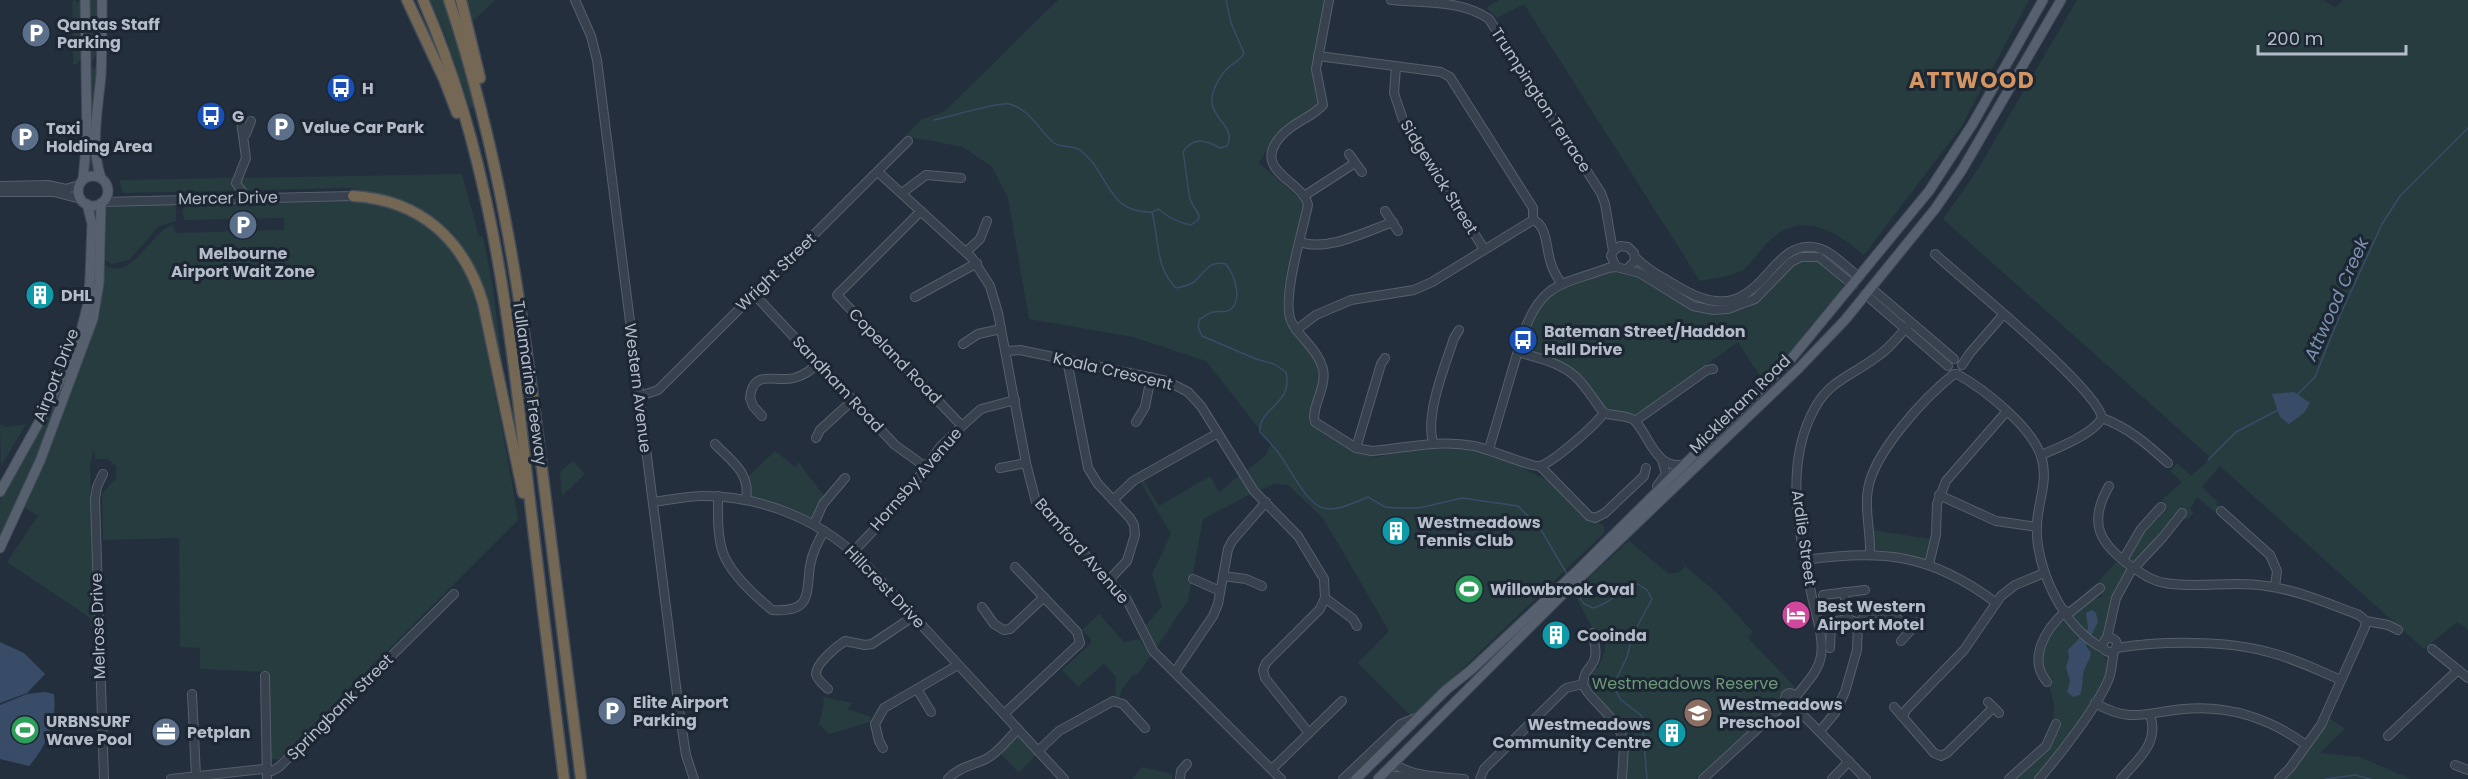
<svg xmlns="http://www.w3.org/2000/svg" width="2468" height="779" viewBox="0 0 2468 779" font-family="Poppins,sans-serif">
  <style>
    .green { fill: #263c3f }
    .water { fill: #394c67 }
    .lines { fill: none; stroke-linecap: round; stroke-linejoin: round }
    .stream { stroke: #394c67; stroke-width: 1.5 }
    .minor-casing { stroke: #565f6c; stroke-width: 10 }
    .major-casing { stroke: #414a57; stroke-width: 11 }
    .highway-casing { stroke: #434c59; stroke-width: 13 }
    .minor { stroke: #38414e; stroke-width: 8 }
    .major { stroke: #56606e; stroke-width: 9 }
    .highway { stroke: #746855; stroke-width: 10 }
    .labels { text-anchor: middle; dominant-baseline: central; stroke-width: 6; stroke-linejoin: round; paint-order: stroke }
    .poi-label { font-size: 16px; font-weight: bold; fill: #b4bcc9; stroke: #1d2633; text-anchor: start }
    .street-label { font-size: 16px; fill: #b4bcc9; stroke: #1d2633 }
    .park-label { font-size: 16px; fill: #6b9a76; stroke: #1d2633 }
    .water-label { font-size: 18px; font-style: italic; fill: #7c92b1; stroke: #1d2633 }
    .district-label { font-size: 22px; font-weight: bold; letter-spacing: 1.5px; fill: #d59563; stroke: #1d2633 }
  </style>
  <rect width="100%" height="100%" fill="#242f3e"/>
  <g class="green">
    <path d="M74,0L80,4L82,8V58L77,64H73L72,2Z"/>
    <path d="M87,0H96V56L91,63L88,62Z"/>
    <path d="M430,0H443L475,107L470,108L445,34Z"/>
    <path d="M467,0H495L473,21Z"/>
    <path d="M1058,0H1324L1312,71L1319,102L1317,107L1282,127L1275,135L1259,163L1305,203L1283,307C1287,334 1312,345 1318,369C1323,389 1308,405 1311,425L1361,454L1377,457L1413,450L1445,448L1481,451L1506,459L1548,481L1589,519L1604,525V533L1412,717L1358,663L1389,631L1323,518L1288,485L1274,484L1260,490L1247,470L1266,455L1271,444L1206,361L1133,337L1029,319L1008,198L992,167L963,147L905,136L922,119L944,112Z"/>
    <path d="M1499,0H2029L1961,127L1864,255C1833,229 1801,209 1766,244C1758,252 1751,265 1741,271C1729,277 1712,278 1700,281L1524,4L1497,18L1486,8Z"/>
    <path d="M2077,0H2323L2335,7L2344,0H2468V630L2457,622L2424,649L2220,466L2202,487L2218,502L2216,504L2220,508L2216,513L2197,497L2190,509L2194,512L2188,519H2183L2182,514L2171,516V522L2133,565L2125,559L2135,541L2152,520L2159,519L2158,514L2165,503L2162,500L2182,482L2170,471L2177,463L2191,476L2211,458L1943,219L1978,169Z"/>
    <path d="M96,67H98L95,172L88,171L90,69Z"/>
    <path d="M462,174L479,237L483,236L493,288L503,372C480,262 472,211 350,188L123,193L119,180Z"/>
    <path d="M351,199C361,201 373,201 383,204C417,216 453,240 468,275C480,304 483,337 490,368C500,419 510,469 518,520L279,759H270L268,672L200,669V648L180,647L179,538L103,540L102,494L116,478V466L107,459H95V452H93L90,465L94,626L91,627L90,618L7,562L38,516L24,507L94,329L103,264C133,284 150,231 173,225L175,233L284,230V218L185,220L182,211L185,205L189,204Z"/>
    <path d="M172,203L176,208V221L159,226L129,260L112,264L105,260L104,212L109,207Z"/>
    <path d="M1819,259L1842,281L1843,287L1804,334L1790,355L1763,381L1738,342L1635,415C1592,411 1597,393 1570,368C1557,357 1537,355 1521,351C1526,336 1531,317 1540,304C1558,281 1614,263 1641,276C1654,282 1666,294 1680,300C1690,304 1717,312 1728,312C1764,313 1776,270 1801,260C1806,258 1814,260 1819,259Z"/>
    <path d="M69,373C48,429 27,484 0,538V500Z"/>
    <path d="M0,424L7,427L26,424L1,466Z"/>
    <path d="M775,451L796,468L798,462L825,497L813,521L784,507L749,497L751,487L749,476Z"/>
    <path d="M573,461L585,474L562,496L560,472Z"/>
    <path d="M1240,475L1253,493L1203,519L1188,600L1155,650L1144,627L1162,607L1152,574L1171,534L1139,479L1142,478L1159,506L1210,476L1219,492Z"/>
    <path d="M1873,530L1930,539L1925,559L1873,549Z"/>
    <path d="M1629,541L1669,574L1680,572L1685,566L1718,594L1753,632L1748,638L1795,687L1786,692L1782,700L1696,779H1625L1626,737L1624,729L1587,686L1589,676L1595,668H1598L1605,651L1604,640L1593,629L1573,592Z"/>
    <path d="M2118,560L2126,567L2127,570L2113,599L2105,635L2102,639L2090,638L2079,627L2071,614L2092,598L2102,597V588L2097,583Z"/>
    <path d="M1099,614L1124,642L1139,639L1151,656L1137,675L1134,674L1122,689L1120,697H1115L1116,677L1104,663L1078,687L1062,670L1091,643V639L1082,630Z"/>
    <path d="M2063,619C2073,622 2076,636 2085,642C2094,649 2105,651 2107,664C2111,685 2052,758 2037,777L2034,779H2012C2032,760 2051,749 2060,722L2053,720L2054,706L2049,683L2053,680L2051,677L2043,674C2041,651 2044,634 2063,619Z"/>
    <path d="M823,697L853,703L847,709L871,717L870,722L829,734L819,724L824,703Z"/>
    <path d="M2329,718L2345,729L2320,753L2360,757L2411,779H2284Z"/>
    <path d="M1014,737H1019L1037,754L1019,773L999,752Z"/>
    <path d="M1142,767L1172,774V779H1132Z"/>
  </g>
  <g class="water">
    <path d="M2294,392L2310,403L2304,413L2289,424L2280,417L2272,394Z"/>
    <path d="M2092,610L2096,613L2098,622L2086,646L2091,653C2090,659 2087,663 2085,668C2081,676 2084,686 2080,695L2073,697L2067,692L2070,681L2066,667L2069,658L2068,650L2088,629L2086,613Z"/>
    <path d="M0,642L24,653L45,674L27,693L0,703Z"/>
    <path d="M45,692L54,694C57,722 47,745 29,766L0,759V705L27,694Z"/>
  </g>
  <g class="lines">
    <g class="stream">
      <path d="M1226,0L1231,23L1244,53C1240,62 1232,63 1227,69C1219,77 1210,93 1212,104C1215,121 1236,128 1227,146L1220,148C1206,140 1193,136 1183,152C1186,168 1187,184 1190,199C1192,205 1197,210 1199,216L1198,220L1191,225C1178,223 1168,217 1158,209L1152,212C1159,238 1155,268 1176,288C1182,287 1189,285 1194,282C1205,272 1209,260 1226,264C1234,274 1243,299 1231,309C1225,314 1219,310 1213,312C1208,313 1204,317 1200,319L1198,327L1202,336L1256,359L1274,364L1286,372C1294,405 1258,407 1260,432C1269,441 1277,450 1284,461C1293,474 1307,503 1323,508C1337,512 1355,502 1368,497L1385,507L1398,508H1419L1462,498L1518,506L1540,528L1567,574"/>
      <path d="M934,120C949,117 998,102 1009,104C1031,109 1038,130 1054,143C1061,148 1072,145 1080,150C1109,171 1106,214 1152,212"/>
      <path d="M2298,394L2315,377L2337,322L2382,224L2400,196L2468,128"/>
      <path d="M2208,460L2236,432L2278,410"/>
      <path d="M1575,589L1583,603L1593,608C1611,604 1621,588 1638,584L1647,590L1652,599L1632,636L1627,657L1613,686L1621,700L1642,716L1647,779"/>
      <path d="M2326,779L2355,775L2370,779"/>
    </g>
    <g class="minor-casing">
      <g id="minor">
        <path d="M575,0L591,36L597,60L679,710L686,755L694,779"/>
        <path d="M1329,0L1316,69L1323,105C1311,118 1293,122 1281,136C1250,171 1303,180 1308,205C1303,230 1280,302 1292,323C1301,339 1318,350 1323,369C1327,388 1310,409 1315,422L1356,448L1372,451C1407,448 1439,439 1474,446C1486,448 1534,468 1540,466C1554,462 1595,425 1604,413"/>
        <path d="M1391,0C1424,3 1462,0 1489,19L1601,193L1605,204L1613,251"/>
        <path d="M1318,56L1441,72L1450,77L1533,208V220"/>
        <path d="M1396,67L1394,93L1403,120L1484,249"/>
        <path d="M241,121L246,158L236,183L247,198"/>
        <path d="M246,134L251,121"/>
        <path d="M1349,154L1362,172"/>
        <path d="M878,172L972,258L990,286L998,313L1026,463L1036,502L1127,600L1153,651L1281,779"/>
        <path d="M0,186L48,185L66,189L79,185"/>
        <path d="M0,192H54L81,199"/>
        <path d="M902,193L926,175L961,178"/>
        <path d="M1304,196L1355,163"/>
        <path d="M103,202L353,196"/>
        <path d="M921,211L837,295L962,426"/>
        <path d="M1385,211L1398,231"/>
        <path d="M1533,220C1547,225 1546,247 1550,260C1552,268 1556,276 1561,283"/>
        <path d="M1300,242C1327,252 1367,231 1393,222"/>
        <path d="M966,252L980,239L987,221"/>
        <path d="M1935,254C1964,281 2097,388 2102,418"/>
        <path d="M1635,257C1647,270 1662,277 1677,286C1761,338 1764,241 1813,247C1831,249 1845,267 1859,277"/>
        <path d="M1627,269L1635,261L1634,253L1628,247L1620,246L1613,251L1611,256L1616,267L1640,273L1693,306L1713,310L1728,309L1755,299L1791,262L1801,257H1819L1853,285"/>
        <path d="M1871,288L1954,359"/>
        <path d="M754,294L895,445L927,468"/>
        <path d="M1865,294L1948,366"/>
        <path d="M915,297L977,263"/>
        <path d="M1296,330L1316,315L1351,300L1414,290L1432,282L1533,220"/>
        <path d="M963,344L978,334L1001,329"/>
        <path d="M1006,351L1020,350L1167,381L1188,392L1201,406L1254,491L1298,536L1324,579L1325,598L1320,609L1266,663L1263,670L1265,678L1309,733"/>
        <path d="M1518,352C1538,358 1559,362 1575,376C1586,386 1594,401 1604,413C1612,416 1629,415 1635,421C1650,437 1656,471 1685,464"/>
        <path d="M1067,360L1088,468L1098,484L1130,518L1134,525L1135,535L1127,561L1109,580"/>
        <path d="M1962,365L1970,353L2003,315"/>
        <path d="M1957,374C1984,389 2031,426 2041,456C2049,480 2038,501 2037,524C2034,566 2064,630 2103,648"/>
        <path d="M640,396L658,390L908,141"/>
        <path d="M762,416L753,406L750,398C753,368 775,383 794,378C805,375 811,370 818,363"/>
        <path d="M2102,418C2129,428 2147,444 2168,463"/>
        <path d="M1635,421L1707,370L1713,369"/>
        <path d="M1136,422L1145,407L1151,377"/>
        <path d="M816,438L820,430L853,400"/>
        <path d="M1433,442C1425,414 1445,366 1454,338L1459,330"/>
        <path d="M715,444C732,462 751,473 746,500"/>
        <path d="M1356,448L1381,364L1385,358"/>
        <path d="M1489,449L1523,334C1542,281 1563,285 1608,268L1616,267"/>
        <path d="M2041,455C2058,448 2093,434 2102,418"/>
        <path d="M1540,466L1589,516L1595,518L1605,513L1644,476L1646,468"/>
        <path d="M1000,468L1026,463"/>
        <path d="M103,474L97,487L95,499L104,779"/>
        <path d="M1657,486L1666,474L1662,460"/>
        <path d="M2109,486C2087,524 2100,544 2132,567C2143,574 2152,581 2165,583C2198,589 2233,580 2266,586C2298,590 2329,604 2359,615L2366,621L2388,625L2398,630"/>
        <path d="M1939,495L1996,521L2037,527"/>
        <path d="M718,496C718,514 717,535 723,553C731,574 755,596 772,610C812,613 806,594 810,566C812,553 818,542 824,531"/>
        <path d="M1113,500L1133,481L1218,433"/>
        <path d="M653,502C670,500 686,496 703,496C765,496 825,522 867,566L1064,779"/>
        <path d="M2221,511L2270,555L2277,571L2275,587"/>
        <path d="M814,524L823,504L845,478"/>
        <path d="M853,552L902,500L941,446L962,426L981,409L1015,400"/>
        <path d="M1870,554C1871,532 1864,510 1868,489C1874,452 1925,397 1954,374"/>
        <path d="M1805,560C1882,549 1931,554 1995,602"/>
        <path d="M2123,560L2141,529L2161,507"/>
        <path d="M1929,564L1936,535L1937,504L1946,481L2006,412"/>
        <path d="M2134,568L2163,537L2182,513"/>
        <path d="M1223,576L1246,579L1262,586"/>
        <path d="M1193,579L1220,591"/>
        <path d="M1844,592L1848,619"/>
        <path d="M1823,595L1865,590"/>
        <path d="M1325,598L1353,619L1357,626"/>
        <path d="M982,607L994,624L1004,630L1010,629L1044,597"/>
        <path d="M2068,614L2100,588"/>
        <circle cx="2110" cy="645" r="7"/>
        <path d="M2107,638L2116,598L2133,567"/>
        <path d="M1901,641L1918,622"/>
        <path d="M1830,648L1831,622L1848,619L1858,623"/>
        <path d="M2116,648C2159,641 2226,640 2268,652C2294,658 2317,670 2341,680"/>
        <path d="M2432,649L2468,678"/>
        <path d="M1175,672L1213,616L1218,604L1228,549L1232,541L1266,502"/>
        <path d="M265,676L267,779"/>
        <path d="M2047,682C2027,659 2046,628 2066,611"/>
        <path d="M1583,684C1586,693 1594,699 1600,706C1629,736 1624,739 1622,779"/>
        <path d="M1583,684C1585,660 1603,671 1592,633"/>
        <path d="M828,689C824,685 817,680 816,674C816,663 837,646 845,641L865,645L872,644L914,616"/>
        <path d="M917,689L931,712"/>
        <circle cx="1790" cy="698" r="5"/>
        <path d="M192,694L196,776"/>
        <path d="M1795,698C1805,684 1818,673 1821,656C1824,637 1816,616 1812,597C1800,536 1782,464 1816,406C1830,381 1854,374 1875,358C1889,349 1900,335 1910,323"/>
        <path d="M1988,702L1999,713"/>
        <path d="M1791,703L1866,779"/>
        <path d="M2095,703C2131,724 2147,712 2184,709C2229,705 2271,719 2306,745"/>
        <path d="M1894,707L1934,753L1941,756L1947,753L1993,708"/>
        <path d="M1004,714L1080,643L1077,632L1015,567"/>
        <path d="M1903,717L1906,710L1964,650L2001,596L2015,585L2044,573"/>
        <path d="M1820,731L1835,713L1845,692L1857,650L1858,623C1875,604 1896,615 1911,629"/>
        <path d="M2388,736L2458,670"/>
        <path d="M883,748L879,741L875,724L884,708L958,665"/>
        <path d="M1038,751L1059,731L1113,701L1123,704L1145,728"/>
        <path d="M1394,764C1414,777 1440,777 1464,779"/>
        <path d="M2455,765L2468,770"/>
        <path d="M1272,769L1342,701"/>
        <path d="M1382,775L1421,778"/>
        <path d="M171,779L263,769L272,771L279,767L454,594"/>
        <path d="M948,779C959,767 971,766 986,759C998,753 1008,739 1018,729"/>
        <path d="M1180,779L1181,771L1187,764"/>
        <path d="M1343,779L1401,724L1416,718"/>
        <path d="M1480,779L1484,769L1566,688L1583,684"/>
        <path d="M1703,779L1779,709L1786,699"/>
        <path d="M1832,779L1849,761"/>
        <path d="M2009,779L2046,746L2056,724"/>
        <path d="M2039,779C2058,757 2099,705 2109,678C2112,670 2112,660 2114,651"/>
        <path d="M2121,779C2137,760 2160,743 2150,715"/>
        <path d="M2279,779L2290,768L2321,725L2365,627L2366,621"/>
      </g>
    </g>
    <g class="major-casing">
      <g id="major">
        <circle cx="93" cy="191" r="15"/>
        <path d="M101,178C90,146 98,109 101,75C102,50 102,25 102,0"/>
        <path d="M83,179L87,137L85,0"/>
        <path d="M0,492L48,406L79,339L88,303L90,278L92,224L87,204"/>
        <path d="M0,548L40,461L93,319L99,283L101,203"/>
        <path d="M1356,779L1446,690L1471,670L1579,569L1791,359L1929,191L1972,125L2043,0"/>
        <path d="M1378,779L1565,592L1799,368L1845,320L1935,209L1962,170L2061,0"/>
      </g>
    </g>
    <g class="highway-casing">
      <g id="highway">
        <path d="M407,0L444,79L457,113"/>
        <path d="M423,0C488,148 508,309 526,468C538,572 551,675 564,779"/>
        <path d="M449,0C502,159 523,312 543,477C555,577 568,678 581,779"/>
        <path d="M461,0L480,78"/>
        <path d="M353,196C420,200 464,239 483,303L523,493"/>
      </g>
    </g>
    <use href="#minor" class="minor"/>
    <use href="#major" class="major"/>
    <use href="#highway" class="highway"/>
  </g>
  <defs>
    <g id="parking-disc" transform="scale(1.5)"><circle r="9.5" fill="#5c6f8a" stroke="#1d2633"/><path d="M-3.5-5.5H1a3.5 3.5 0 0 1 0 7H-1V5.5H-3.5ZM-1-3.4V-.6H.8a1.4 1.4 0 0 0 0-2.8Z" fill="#fff"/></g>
    <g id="bus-disc" transform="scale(1.5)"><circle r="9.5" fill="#1a4fb4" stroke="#1d2633"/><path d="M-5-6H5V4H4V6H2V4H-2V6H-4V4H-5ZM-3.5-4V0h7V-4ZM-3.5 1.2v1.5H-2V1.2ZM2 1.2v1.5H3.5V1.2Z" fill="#fff"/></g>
    <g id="building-disc" transform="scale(1.5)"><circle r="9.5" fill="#0f9aa8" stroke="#1d2633"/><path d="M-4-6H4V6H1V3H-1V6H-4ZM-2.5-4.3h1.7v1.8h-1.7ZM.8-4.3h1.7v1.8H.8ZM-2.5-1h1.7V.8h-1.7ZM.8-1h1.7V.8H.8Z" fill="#fff"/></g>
    <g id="stadium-disc" transform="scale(1.5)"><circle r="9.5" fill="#2e9e5b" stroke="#1d2633"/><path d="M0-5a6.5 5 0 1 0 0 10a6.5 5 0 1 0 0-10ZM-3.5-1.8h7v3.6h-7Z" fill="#fff"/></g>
    <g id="hotel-disc" transform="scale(1.5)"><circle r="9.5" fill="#d1479c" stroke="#1d2633"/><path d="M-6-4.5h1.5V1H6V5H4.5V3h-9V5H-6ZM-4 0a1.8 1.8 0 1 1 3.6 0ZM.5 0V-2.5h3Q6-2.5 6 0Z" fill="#fff"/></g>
    <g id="school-disc" transform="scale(1.5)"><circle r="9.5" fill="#8d6e63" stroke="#1d2633"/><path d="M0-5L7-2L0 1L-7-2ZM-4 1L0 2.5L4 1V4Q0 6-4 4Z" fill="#fff"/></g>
    <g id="office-disc" transform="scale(1.5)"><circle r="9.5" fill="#5c6f8a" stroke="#1d2633"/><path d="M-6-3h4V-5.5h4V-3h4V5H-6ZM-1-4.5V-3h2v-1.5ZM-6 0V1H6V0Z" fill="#fff"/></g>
  </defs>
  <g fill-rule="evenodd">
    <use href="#parking-disc" x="36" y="33"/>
    <use href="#bus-disc" x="341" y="88"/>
    <use href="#bus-disc" x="211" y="116"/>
    <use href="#parking-disc" x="281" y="127"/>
    <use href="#parking-disc" x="25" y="137"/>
    <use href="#parking-disc" x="243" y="225"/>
    <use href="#building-disc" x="40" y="295"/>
    <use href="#bus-disc" x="1523" y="340"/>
    <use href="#building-disc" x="1396" y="531"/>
    <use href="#stadium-disc" x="1469" y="589"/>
    <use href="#hotel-disc" x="1796" y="615"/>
    <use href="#building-disc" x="1556" y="635"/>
    <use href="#parking-disc" x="612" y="711"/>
    <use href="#school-disc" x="1698" y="713"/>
    <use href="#stadium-disc" x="25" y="730"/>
    <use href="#office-disc" x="166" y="732"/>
    <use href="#building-disc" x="1672" y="733"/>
  </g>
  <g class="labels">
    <g class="poi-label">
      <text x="57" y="24">Qantas Staff<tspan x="57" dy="18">Parking</tspan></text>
      <text x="362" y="88">H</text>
      <text x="232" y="116">G</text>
      <text x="302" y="127">Value Car Park</text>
      <text x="46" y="128">Taxi<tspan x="46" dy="18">Holding Area</tspan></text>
      <text x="243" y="253" text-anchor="middle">Melbourne<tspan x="243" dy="18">Airport Wait Zone</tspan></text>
      <text x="61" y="295">DHL</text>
      <text x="1544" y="331">Bateman Street/Haddon<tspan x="1544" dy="18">Hall Drive</tspan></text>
      <text x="1417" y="522">Westmeadows<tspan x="1417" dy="18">Tennis Club</tspan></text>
      <text x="1490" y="589">Willowbrook Oval</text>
      <text x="1817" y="606">Best Western<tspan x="1817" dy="18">Airport Motel</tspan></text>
      <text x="1577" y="635">Cooinda</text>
      <text x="633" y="702">Elite Airport<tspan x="633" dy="18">Parking</tspan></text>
      <text x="1719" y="704">Westmeadows<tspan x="1719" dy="18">Preschool</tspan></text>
      <text x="46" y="721">URBNSURF<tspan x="46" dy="18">Wave Pool</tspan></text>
      <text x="1651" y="724" text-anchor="end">Westmeadows<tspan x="1651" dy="18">Community Centre</tspan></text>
      <text x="187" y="732">Petplan</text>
    </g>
    <g class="street-label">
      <text transform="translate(1541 100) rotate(57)">Trumpington Terrace</text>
      <text transform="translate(1439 177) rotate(58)">Sidgewick Street</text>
      <text transform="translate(228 198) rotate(-1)">Mercer Drive</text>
      <text transform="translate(776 272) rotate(-44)">Wright Street</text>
      <text transform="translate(895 356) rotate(46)">Copeland Road</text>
      <text transform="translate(1113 371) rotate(13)">Koala Crescent</text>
      <text transform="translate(56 375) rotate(-69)">Airport Drive</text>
      <text transform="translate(530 383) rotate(82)">Tullamarine Freeway</text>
      <text transform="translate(838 384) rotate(47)">Sandham Road</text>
      <text transform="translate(638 388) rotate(83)">Western Avenue</text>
      <text transform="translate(1740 404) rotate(-44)">Mickleham Road</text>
      <text transform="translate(916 479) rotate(-49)">Hornsby Avenue</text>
      <text transform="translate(1804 538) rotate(82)">Ardlie Street</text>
      <text transform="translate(1082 551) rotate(49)">Bamford Avenue</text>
      <text transform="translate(885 587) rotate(46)">Hillcrest Drive</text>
      <text transform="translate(98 626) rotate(-92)">Melrose Drive</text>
      <text transform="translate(340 707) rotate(-45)">Springbank Street</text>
    </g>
    <g class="park-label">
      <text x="1685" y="683">Westmeadows Reserve</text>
    </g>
    <g class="water-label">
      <text transform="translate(2336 299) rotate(-66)">Attwood Creek</text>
    </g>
    <g class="district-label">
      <text x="1972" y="80">ATTWOOD</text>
    </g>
  </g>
  <path d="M2258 45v9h148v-9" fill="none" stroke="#b4bcc9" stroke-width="3"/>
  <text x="2267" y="45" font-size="18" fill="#b4bcc9" stroke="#1d2633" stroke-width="4.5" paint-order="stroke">200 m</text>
</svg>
